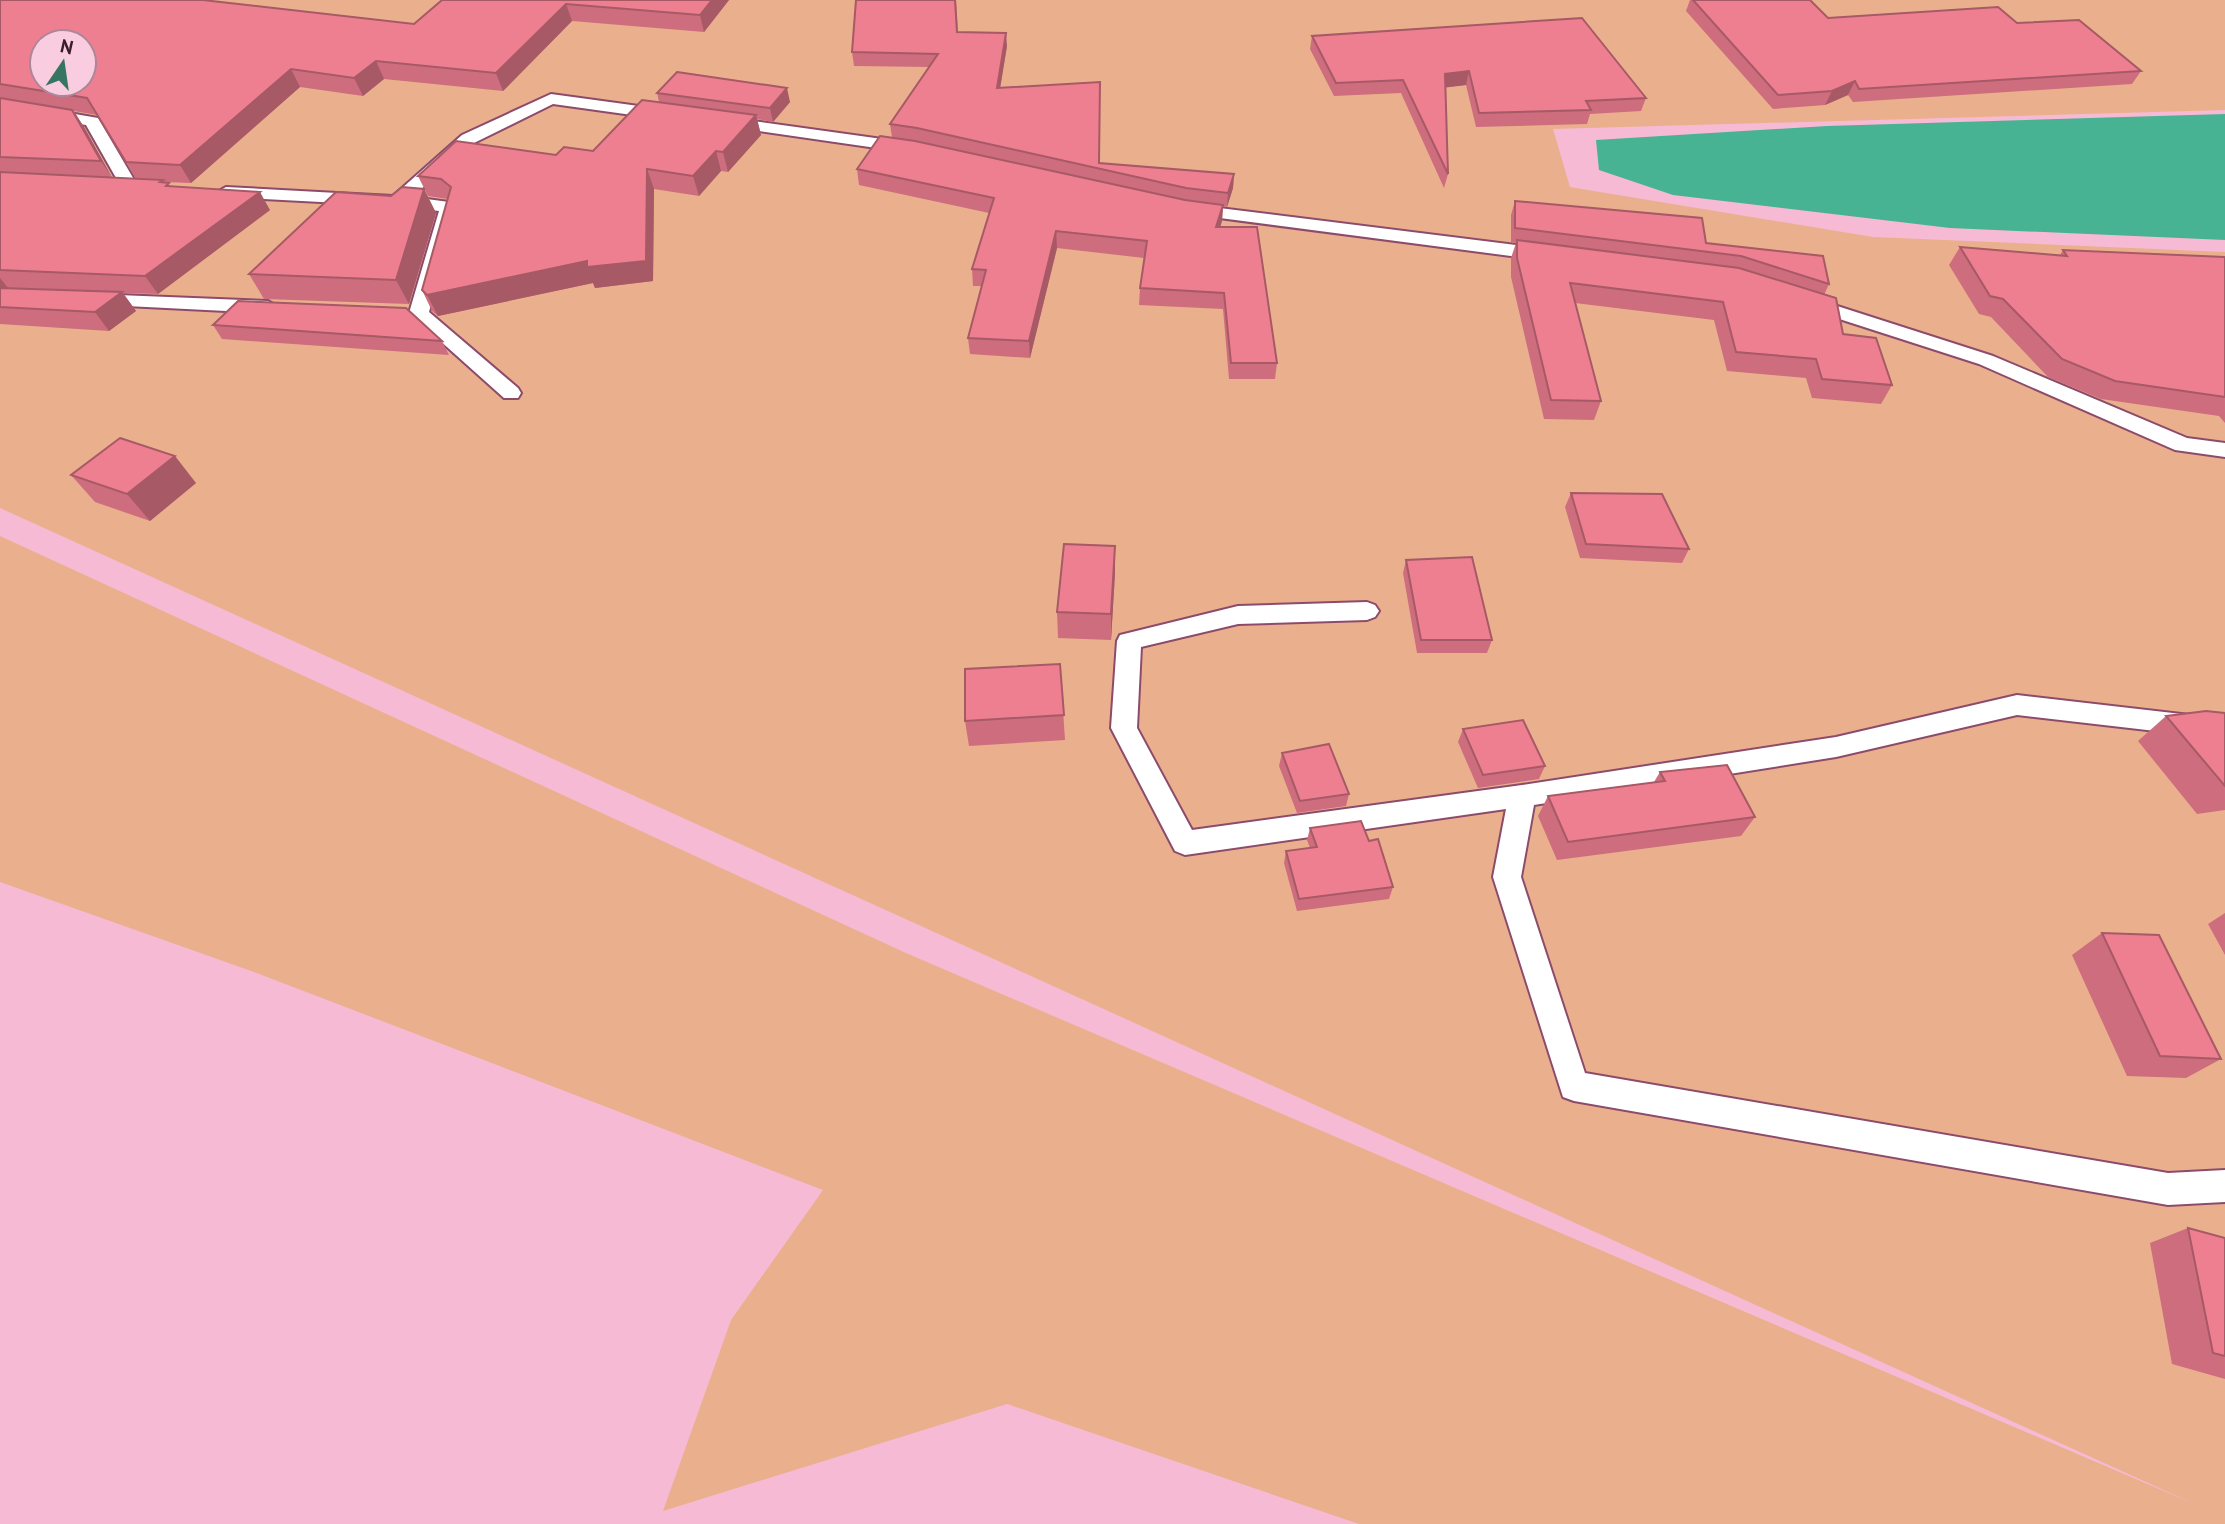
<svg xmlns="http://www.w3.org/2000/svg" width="2225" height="1524" viewBox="0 0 2225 1524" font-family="'PT Sans',sans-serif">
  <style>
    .green { fill: #eab08e; fill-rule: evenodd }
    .water { fill: #47b393 }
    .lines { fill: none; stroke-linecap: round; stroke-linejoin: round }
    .lane-casing { stroke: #8d4b6b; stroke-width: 4 }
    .lane { fill: #fff; fill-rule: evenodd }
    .wall { fill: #cd6d7d; fill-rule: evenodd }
    .shaded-wall { fill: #a75966 }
    .building { fill: #ee7f91; stroke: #a75966; stroke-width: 2; fill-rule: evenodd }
  </style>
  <rect width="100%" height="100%" fill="#f6bad4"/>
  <path class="green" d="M0,0H2225V110L1553,129L1570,187L1873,237L2225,252V1524H1359L1007,1404L663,1511L731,1320L823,1190L254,972L0,882V536L906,953L2192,1503L0,508ZM42,42H84V84H42Z"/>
  <path class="water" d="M2225,114V240L1950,228L1673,195L1599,170L1596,140L1827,126Z"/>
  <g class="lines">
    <g class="lane-casing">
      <g id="lane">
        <path d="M551,94L668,110L676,115L668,120L553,104L474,143L412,197L449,202L458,207L429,312L518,388L521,393L518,398H504L409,313L439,211L397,206L226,197L217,192L226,187L393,196L462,135Z"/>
        <path d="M0,101L98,118L139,188L136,192H124L86,125L0,111Z"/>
        <path d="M724,117L911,143L919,148L911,153L718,125L716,122L718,119Z"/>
        <path d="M1187,204L1549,249L1558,255L1549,261L1181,213L1178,209Z"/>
        <path d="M93,294L268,301L278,307L268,313L86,304L83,300L86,296Z"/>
        <path d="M1806,296L1993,356L2187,438L2225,443V457L2175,450L1979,364L1799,306L1796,302L1799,298Z"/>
        <path d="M1367,602L1375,605L1379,611L1375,617L1367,620L1238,624L1141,647L1137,728L1192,830L1522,785L1836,737L2017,695L2225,719V739L2017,715L1836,757L1534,805L1521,877L1585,1073L2168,1173L2225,1170V1202L2168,1205L1574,1101L1563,1097L1493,877L1506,809L1185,855L1175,851L1111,728L1117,641L1120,635L1238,606Z"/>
      </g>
    </g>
    <use href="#lane" class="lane"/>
  </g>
  <g class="wall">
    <path d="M0,0L414,24L442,0H729L704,32L572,21L503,91L384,79L363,96L300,87L191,183L164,182L171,186L270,210L158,294L123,293L136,311L109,331L0,324ZM74,111L97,115L136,179L112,178L84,127Z"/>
    <path d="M856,0H956L958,32L1007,46L1000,88L1099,163L1234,174L1233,188L1227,207L1223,206L1222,221L1220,227L1277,363L1275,379H1229L1223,309L1139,305L1140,288L1144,258L1057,248L1030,358L970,354L968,338L982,286H973L972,269L989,213L859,185L857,169L892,137L890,124L929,67L854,66L852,52Z"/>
    <path d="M1690,0H1810L1828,18L2017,23L2141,71L2132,84L1853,102L1848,95L1825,105L1773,109L1686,11Z"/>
    <path d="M1312,36L1646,98L1641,111L1590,114L1587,124L1476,127L1466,85L1445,87L1448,174L1444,188L1401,93L1334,96L1310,49Z"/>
    <path d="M657,93L790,102L773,122L757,119L761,135L728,172L721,171L699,196L654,189L653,281L595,288L593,283L438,316L432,311L422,290L448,199L428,196L418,176L556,155L593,151L659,102Z"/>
    <path d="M424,189L436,213L409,304L264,299L249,274L391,196Z"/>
    <path d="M1515,201L1706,243L1829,284L1824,295L1843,334L1892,385L1881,404L1812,398L1806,378L1727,371L1714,320L1575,303L1601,401L1594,420L1544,419L1511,277V258L1516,243L1511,242V215Z"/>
    <path d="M1960,247L2060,255L2063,250L2225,257V423L2219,416L2101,399L2048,377L1991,317L1979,314L1949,265Z"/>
    <path d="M213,325L442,341L449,355L222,339Z"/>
    <path d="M71,475L196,483L150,521L95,502Z"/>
    <path d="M1571,493L1689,549L1682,563L1580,558L1565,507Z"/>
    <path d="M1406,560L1492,640L1487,653H1417L1403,573Z"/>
    <path d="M1115,573L1111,640L1058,638L1057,612Z"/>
    <path d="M1060,664L1065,740L969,746L965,721Z"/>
    <path d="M2225,713V810L2197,814L2138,741L2166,716Z"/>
    <path d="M1463,729L1545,766L1539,779L1478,788L1458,742Z"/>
    <path d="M1282,753L1349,794L1346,806L1297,813L1279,766Z"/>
    <path d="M1660,772L1755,817L1741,836L1557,860L1538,816L1548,796L1654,782Z"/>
    <path d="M1310,828L1369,841L1393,887L1389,899L1297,911L1284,863L1286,851L1310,848L1307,840Z"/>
    <path d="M2225,913V955L2208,924Z"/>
    <path d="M2102,933L2221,1059L2186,1078L2127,1076L2072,955Z"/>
    <path d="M2188,1228L2225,1238V1379L2172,1364L2150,1243Z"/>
  </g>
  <g class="shaded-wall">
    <path d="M712,0H729L704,32L700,15Z"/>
    <path d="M566,4L572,21L503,91L496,73Z"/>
    <path d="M1006,33L1007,46L998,101L997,88Z"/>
    <path d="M376,61L384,79L363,96L354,78Z"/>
    <path d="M291,69L300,87L191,183L180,165Z"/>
    <path d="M1469,71L1466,85L1442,88L1445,74Z"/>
    <path d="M1855,81L1848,95L1825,105L1832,91Z"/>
    <path d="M787,88L790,102L773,122L770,108Z"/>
    <path d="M72,110L84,127L113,179L101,161Z"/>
    <path d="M756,115L761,135L728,172L723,152Z"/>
    <path d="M716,151L721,171L699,196L693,176Z"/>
    <path d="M647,169L654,189L653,281L595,288L593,283L438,316L427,295Z"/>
    <path d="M1234,174L1233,188L1227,207L1228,193Z"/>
    <path d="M424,189L436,213L409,304L396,280Z"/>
    <path d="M260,192L270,210L158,294L145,276Z"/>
    <path d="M1223,205L1222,221L1215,243L1216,227Z"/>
    <path d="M1056,231L1057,248L1030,358L1029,341Z"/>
    <path d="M0,278L8,288L0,292Z"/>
    <path d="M122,292L136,311L109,331L95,312Z"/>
    <path d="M175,456L196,483L150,521L127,494Z"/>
    <path d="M1115,546V573L1111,640V614Z"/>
  </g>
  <g class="building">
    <path d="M0,0H203L414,24L442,0H712L700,15L566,4L496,73L376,61L354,78L291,69L180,165L126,162L87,98L0,84ZM42,42H84V84H42Z"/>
    <path d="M856,0H955L957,32L1006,33L997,88L1100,82L1099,163L1234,174L1228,193L1186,188L917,128L890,124L938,54L852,52Z"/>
    <path d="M1693,0H1810L1828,18L1998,7L2017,23L2079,20L2141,71L1859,89L1855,81L1832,91L1778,95Z"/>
    <path d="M1582,18L1646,98L1586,101L1591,110L1479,113L1469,71L1445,74L1448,174L1403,80L1336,83L1312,36Z"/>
    <path d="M677,72L787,88L770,108L657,93Z"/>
    <path d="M0,98L72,110L101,161L0,157Z"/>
    <path d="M642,100L756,115L723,152L716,151L693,176L647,169L646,261L587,267V261L427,295L422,290L451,187L441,179L418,176L456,141L556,155L564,147L593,151Z"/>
    <path d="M880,136L915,141L1185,200L1223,205L1216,227H1257L1277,363H1231L1224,293L1140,288L1147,241L1056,231L1029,341L968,338L986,270L972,269L994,198L857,169Z"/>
    <path d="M0,172L163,180L160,182L169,183L166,186L260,192L145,276L0,270Z"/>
    <path d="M402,187L424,189L396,280L249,274L336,192L391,196Z"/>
    <path d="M1515,201L1702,218L1706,243L1823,256L1829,284L1741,256L1515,228Z"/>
    <path d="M1517,240L1739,268L1836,298L1843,334L1876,338L1892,385L1822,379L1816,359L1736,352L1723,302L1570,283L1601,401L1551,400L1517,258Z"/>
    <path d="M1960,247L2067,256L2063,250L2225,257V397L2115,381L2062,359L2003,299L1990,296Z"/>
    <path d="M0,288L122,292L95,312L0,307Z"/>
    <path d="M238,301L406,308L442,341L213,325Z"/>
    <path d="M120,438L175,456L127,494L71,475Z"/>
    <path d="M1571,493L1662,494L1689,549L1586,544Z"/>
    <path d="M1064,544L1115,546L1111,614L1057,612Z"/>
    <path d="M1472,557L1492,640H1421L1406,560Z"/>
    <path d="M1060,664L1064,715L965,721V669Z"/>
    <path d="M2206,711L2225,713V786L2166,716Z"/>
    <path d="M1523,720L1545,766L1483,775L1463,729Z"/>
    <path d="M1329,744L1349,794L1300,801L1282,753Z"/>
    <path d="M1727,765L1755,817L1568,842L1548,796L1665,781L1660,772Z"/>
    <path d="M1361,821L1369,841L1378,839L1393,887L1299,899L1286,851L1317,847L1310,828Z"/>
    <path d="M2102,933L2159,935L2221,1059L2160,1056Z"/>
    <path d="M2188,1228L2225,1238V1356L2213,1353Z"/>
  </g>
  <g transform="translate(63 63) rotate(13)"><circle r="33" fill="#facce0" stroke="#ad8697" stroke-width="2"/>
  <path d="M0-5L12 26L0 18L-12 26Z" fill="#367561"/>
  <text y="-10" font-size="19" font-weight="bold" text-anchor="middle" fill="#391d2a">N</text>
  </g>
</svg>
